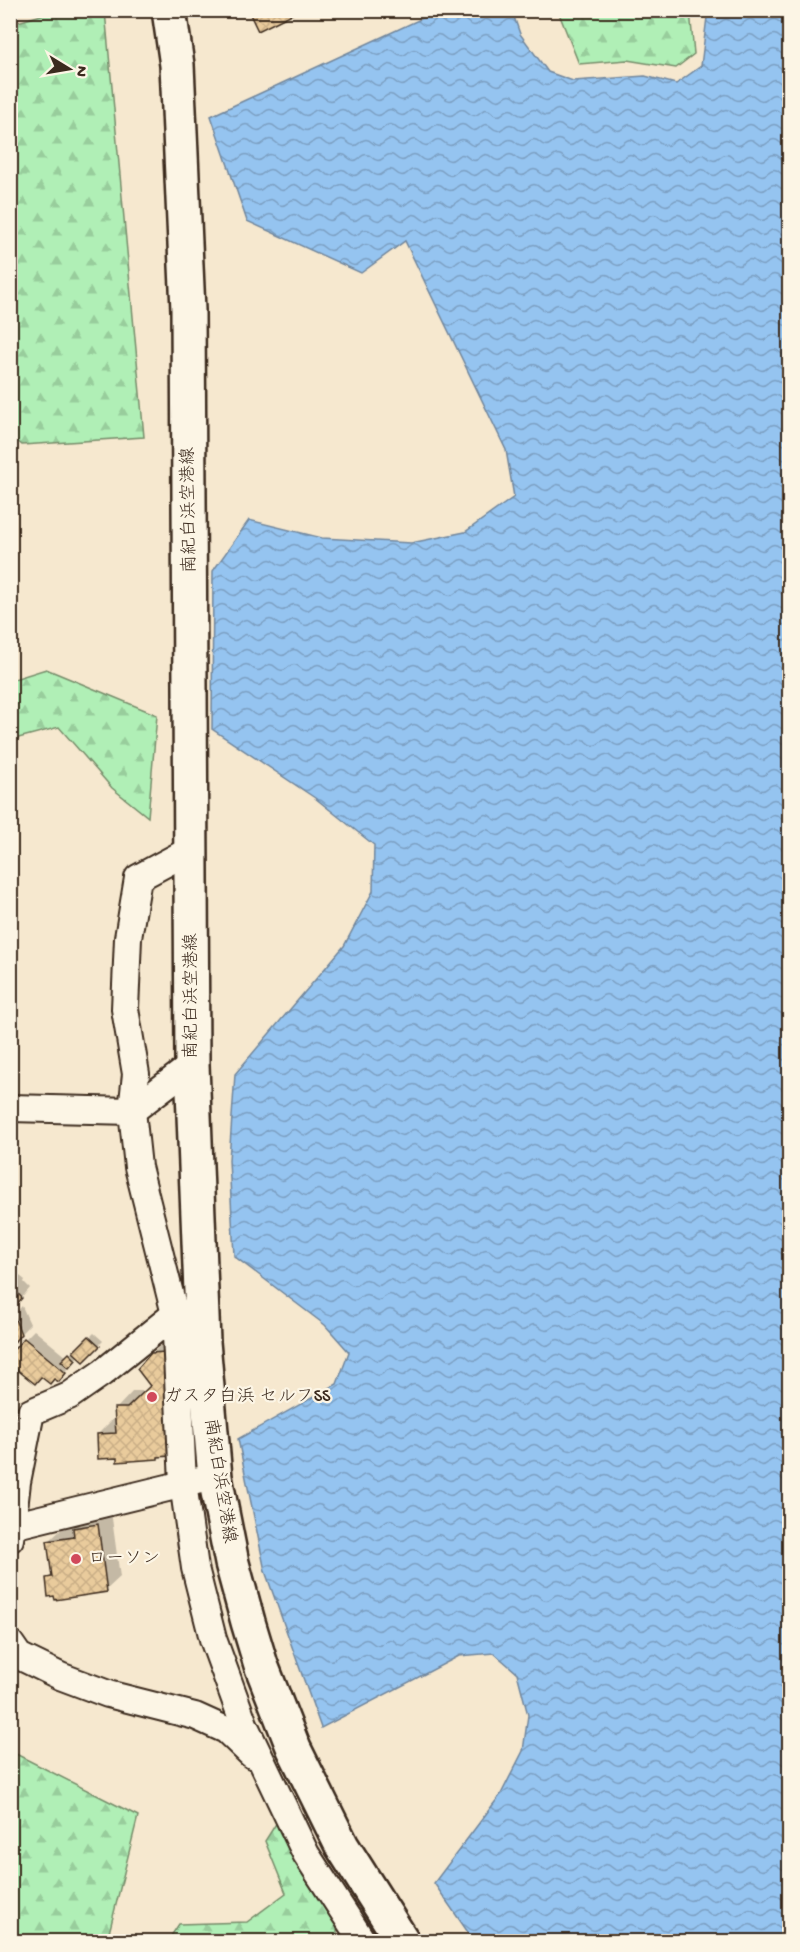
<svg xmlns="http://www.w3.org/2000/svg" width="800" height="1952" viewBox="0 0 800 1952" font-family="'Gochi Hand','Klee One',sans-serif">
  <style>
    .forest { fill: url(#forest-firs); stroke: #768c6a; stroke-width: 1.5 }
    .water { fill: url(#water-waves); stroke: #71869c; stroke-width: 1.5 }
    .shadow { fill: #0003 }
    .building { fill: url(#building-cross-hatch); stroke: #3b2a1e; stroke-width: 1.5 }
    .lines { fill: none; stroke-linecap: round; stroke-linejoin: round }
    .street-casing { stroke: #3b2a1e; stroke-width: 30 }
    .primary-casing { stroke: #3b2a1e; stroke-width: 38 }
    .street { stroke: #fcf5e5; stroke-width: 26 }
    .primary { stroke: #fcf5e5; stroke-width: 33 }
    .poi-dot { fill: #d1495b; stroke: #fcf5e5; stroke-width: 2 }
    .labels { text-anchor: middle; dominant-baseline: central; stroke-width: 4.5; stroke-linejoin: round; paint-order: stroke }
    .street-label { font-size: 18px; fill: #3b2a1e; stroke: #fcf5e5 }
    .poi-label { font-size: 18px; fill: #3b2a1e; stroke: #fcf5e5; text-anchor: start }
  </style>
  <defs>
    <pattern id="forest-firs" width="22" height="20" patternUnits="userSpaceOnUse" patternTransform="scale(1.5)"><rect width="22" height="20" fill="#b0efb6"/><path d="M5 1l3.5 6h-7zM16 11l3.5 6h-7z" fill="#98cd9c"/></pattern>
    <pattern id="water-waves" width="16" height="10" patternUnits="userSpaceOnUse" patternTransform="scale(1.5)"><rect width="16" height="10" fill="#95c4f0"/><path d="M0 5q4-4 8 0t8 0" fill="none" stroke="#7b9fc2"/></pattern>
    <pattern id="building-cross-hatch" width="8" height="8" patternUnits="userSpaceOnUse" patternTransform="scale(1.5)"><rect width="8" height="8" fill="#e9cb9c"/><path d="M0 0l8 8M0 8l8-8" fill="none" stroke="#c9ae86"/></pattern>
  </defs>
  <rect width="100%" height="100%" fill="#f6e8cf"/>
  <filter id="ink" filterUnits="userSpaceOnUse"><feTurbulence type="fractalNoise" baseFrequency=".0167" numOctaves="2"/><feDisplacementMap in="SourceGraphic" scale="12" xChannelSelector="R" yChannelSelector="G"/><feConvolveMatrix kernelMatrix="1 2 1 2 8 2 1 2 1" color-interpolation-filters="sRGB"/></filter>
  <g filter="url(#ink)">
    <g class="forest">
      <path d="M58,10L105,11L144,437L22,445L10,435L11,24Z"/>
      <path d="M558,11H690L694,54L676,68L627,60L579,64Z"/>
      <path d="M46,669L157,715L148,817L112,788L59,727L11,740V680Z"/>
      <path d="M10,1751L138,1816L107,1941H11Z"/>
      <path d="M279,1819L337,1913V1941L167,1942L179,1924L247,1922L286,1893L265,1841Z"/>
    </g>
    <path class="water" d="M440,10L512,11L520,34L548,72L573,81L645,76L676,84L701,66L707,17L706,11H789V1941H474L434,1883L501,1794L523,1751L528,1715L517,1673L494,1653L459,1656L321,1728L265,1571L238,1439L337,1384L349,1352L325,1325L234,1256L229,1160L235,1074L344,946L373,891L374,845L315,798L212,729L213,571L249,520L322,538L411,543L465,532L514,497L506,450L405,241L361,273L247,221L211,116Z"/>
    <g class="shadow">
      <path d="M10,1268L25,1280L24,1282L30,1288L10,1312Z"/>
      <path d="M22,1306L30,1324L10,1345V1319Z"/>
      <path d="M34,1330L67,1357L74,1350L76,1351L94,1333L103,1341L84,1360L79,1355L58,1380L25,1339Z"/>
      <path d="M170,1336L160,1455L158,1458L118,1456L98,1434L116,1416V1409L133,1391H146L151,1386L152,1354Z"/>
      <path d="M111,1511L120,1577L106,1590L47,1579L53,1573L49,1541L63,1528L78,1525L88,1515Z"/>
    </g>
    <g class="building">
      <path d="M248,10H300L258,31Z"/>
      <path d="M10,1285L22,1298L10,1312Z"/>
      <path d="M13,1314L21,1334L10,1347V1316Z"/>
      <path d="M89,1336L100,1346L84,1362L73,1352Z"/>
      <path d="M24,1338L66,1373L59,1382L54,1379L50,1384L41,1377L35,1384L10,1364V1354Z"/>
      <path d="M165,1352L170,1456L158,1457V1459L117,1462V1458L98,1459L97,1434L116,1433L114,1408H127L150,1386L137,1369L151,1353Z"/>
      <path d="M69,1353L76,1360L69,1368L61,1361Z"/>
      <path d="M98,1524L107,1592L55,1600L54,1596L48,1597L46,1578L52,1577L47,1541L74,1537L73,1528Z"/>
    </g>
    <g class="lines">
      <g class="street-casing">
        <g id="street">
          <path d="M192,849L138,878L128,938L125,1009L136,1074L132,1111L138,1167L175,1314L183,1483L195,1568L213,1639L244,1724L306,1854L363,1942"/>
          <path d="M10,1108L132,1111L192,1065"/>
          <path d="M12,1526L17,1482L31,1412L69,1396L102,1373L175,1314"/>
          <path d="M10,1539L12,1526L200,1480"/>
          <path d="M10,1643L19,1656L60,1676L108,1694L195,1716L226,1730L252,1755"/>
        </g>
      </g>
      <g class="primary-casing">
        <path id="primary" d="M169,10L177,65L188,310L192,1065L203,1342L215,1477L232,1563L248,1622L261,1665L294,1749L342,1846L403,1942"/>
      </g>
      <use href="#street" class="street"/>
      <use href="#primary" class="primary"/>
    </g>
  </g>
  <g class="poi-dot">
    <circle cx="152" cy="1397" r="6"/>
    <circle cx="76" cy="1559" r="6"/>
  </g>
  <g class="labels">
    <g class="street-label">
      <text transform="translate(190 510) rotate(-91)">南紀白浜空港線</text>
      <text transform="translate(192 996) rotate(-90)">南紀白浜空港線</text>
      <text transform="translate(219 1481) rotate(81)">南紀白浜空港線</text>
    </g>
    <g class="poi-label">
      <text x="164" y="1397">ガスタ白浜 セルフSS</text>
      <text x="88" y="1559">ローソン</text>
    </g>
  </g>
  <rect width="800" height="1952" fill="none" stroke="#fcf5e5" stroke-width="36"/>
  <rect x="18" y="18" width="764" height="1916" fill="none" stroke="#3b2a1e" stroke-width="2" filter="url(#ink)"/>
  <g transform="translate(69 69) rotate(101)" stroke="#fcf5e5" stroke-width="4.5" paint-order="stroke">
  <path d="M0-4.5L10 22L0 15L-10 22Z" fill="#3b2a1e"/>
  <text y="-9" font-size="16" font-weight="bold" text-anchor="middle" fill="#3b2a1e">N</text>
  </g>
</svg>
